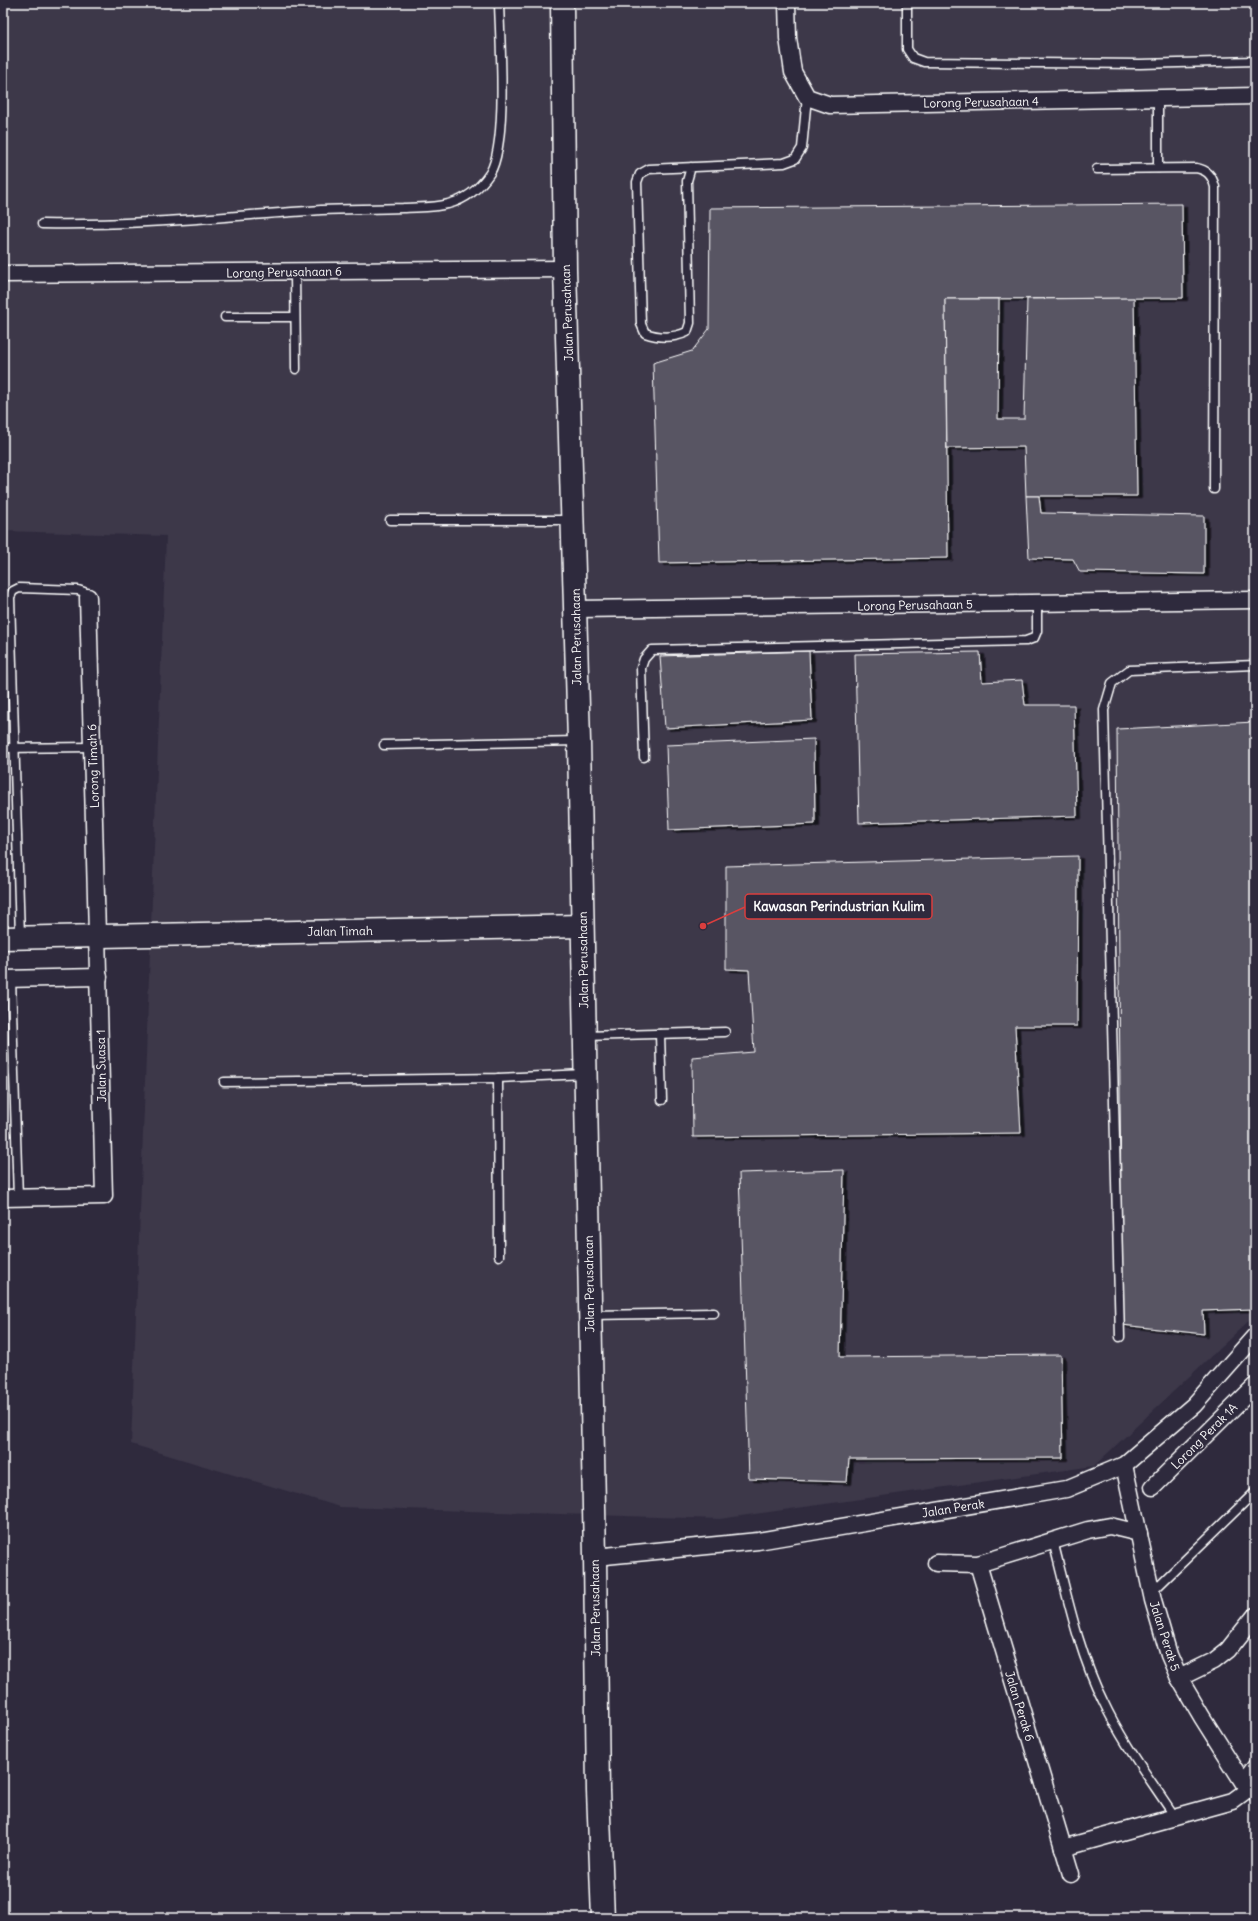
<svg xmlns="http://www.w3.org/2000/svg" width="1258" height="1921" viewBox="0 0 1258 1921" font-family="Delius,sans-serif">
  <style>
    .built { fill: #3c3749 }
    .building { fill: #595564; stroke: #fff; filter: url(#shadow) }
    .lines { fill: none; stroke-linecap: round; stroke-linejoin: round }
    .lane-casing { stroke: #fff; stroke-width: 11 }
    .street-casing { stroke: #fff; stroke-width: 19 }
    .secondary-casing { stroke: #fff; stroke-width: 25 }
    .lane { stroke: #2f2a3d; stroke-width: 8 }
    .street { stroke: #2f2a3d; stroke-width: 16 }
    .secondary { stroke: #2f2a3d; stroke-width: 22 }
    .labels { text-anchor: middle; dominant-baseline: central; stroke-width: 3; stroke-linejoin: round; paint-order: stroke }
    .street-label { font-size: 12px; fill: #fff; stroke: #2f2a3d }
    .leader { fill: none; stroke: #da3e3e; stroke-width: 1.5 }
    .callout-dot { fill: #da3e3e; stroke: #2f2a3d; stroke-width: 1.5 }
    .callout { fill: #2f2a3d; stroke: #da3e3e; stroke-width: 1.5 }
    .callout-label { font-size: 13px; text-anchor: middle; font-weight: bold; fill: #fff }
  </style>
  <defs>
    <filter id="shadow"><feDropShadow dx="4.5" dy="2.5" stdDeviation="0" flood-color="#0009"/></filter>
  </defs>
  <rect width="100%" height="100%" fill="#2f2a3d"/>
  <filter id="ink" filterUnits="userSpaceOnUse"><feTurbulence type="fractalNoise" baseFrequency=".025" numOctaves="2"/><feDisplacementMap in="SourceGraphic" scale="8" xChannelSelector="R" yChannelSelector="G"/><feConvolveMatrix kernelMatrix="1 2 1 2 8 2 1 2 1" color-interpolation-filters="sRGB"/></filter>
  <g filter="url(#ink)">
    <path class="built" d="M3,3H1255V1315L1094,1466L720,1519L340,1507L131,1444L166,536L3,531Z"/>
    <g class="building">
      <path d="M1182,204L1183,298L945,299L948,558L659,563L653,363L692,351L709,329L710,208Z"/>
      <path d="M1134,298L1137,496H1026L1024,447L947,448L945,299H999L998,419H1024L1027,299Z"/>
      <path d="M1026,496H1039L1041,513L1204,516V574L1080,572L1073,559L1029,558Z"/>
      <path d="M809,651L812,720L665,728L660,656Z"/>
      <path d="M980,652L982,682L1022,680L1025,705H1074L1077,816L859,823L855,654Z"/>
      <path d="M1255,722V1305L1252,1309L1203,1311L1204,1334L1122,1325L1117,729Z"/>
      <path d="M814,739L815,824L669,830L666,745Z"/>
      <path d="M1078,856L1077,1026H1015L1021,1133L693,1137L692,1057L754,1052L749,970L726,969V866Z"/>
      <path d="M844,1170L840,1357L1061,1355L1063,1458L849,1459L847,1482L749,1479L739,1173Z"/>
    </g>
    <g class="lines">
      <g class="lane-casing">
        <g id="lane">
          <path d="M907,3V49L913,58L924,62L1140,64L1255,61"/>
          <path d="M1158,98V168"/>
          <path d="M691,167L687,181L690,323L687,332C674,338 659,338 645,333L641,324L637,182L640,174L649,169L784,163L795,159L802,148L807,97"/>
          <path d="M1097,169L1196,168C1207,170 1212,175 1215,187L1214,489"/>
          <path d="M42,224C135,226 228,216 321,210C348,209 376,209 403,208C418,207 434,208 448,204C465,200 480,188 490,173C508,143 500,41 499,3"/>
          <path d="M295,272L296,369"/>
          <path d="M225,317H295"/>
          <path d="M390,520H572"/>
          <path d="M384,745L578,741"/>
          <path d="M3,748L92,747"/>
          <path d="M644,757L641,668L644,659L652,650L1026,641L1034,638L1037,631V603"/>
          <path d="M20,937L10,597L13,591L19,588L78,590L84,592L88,597"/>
          <path d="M11,979L18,1198"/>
          <path d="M660,1034L662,1100"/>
          <path d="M585,1036L725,1032"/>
          <path d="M498,1078L499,1256"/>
          <path d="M224,1082L498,1078L585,1074"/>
          <path d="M591,1315L714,1313"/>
          <path d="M1120,1337L1104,710L1112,683L1129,670L1255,665"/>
          <path d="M1053,1541C1067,1595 1078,1651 1103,1701C1122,1742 1150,1779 1175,1817"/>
          <path d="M1152,1592L1255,1492"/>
          <path d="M1242,1779L1255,1762"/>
          <path d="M1248,1790L1255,1799"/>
        </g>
      </g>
      <g class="street-casing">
        <g id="street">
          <path d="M787,3L788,38L793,72L807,97L830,105L1255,96"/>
          <path d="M3,274L565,269"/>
          <path d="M576,609L1255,600"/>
          <path d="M3,979L99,977"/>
          <path d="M3,1198L104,1196L88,597"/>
          <path d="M1153,1487L1255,1386"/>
          <path d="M595,1557L758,1541L1066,1489L1124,1465L1194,1405L1255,1336"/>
          <path d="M936,1563L978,1564L1088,1530L1110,1526L1139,1533"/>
          <path d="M978,1564L1071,1874"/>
          <path d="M1179,1678L1214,1661L1228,1650L1255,1616"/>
          <path d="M1063,1848L1233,1801L1248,1790L1202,1717L1179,1678L1169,1655L1153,1600L1124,1465"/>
        </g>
      </g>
      <g class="secondary-casing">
        <g id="secondary">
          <path d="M562,3L565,269L579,741L595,1557L598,1791L603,1918"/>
          <path d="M3,938L582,926"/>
        </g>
      </g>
      <use href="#lane" class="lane"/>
      <use href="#street" class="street"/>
      <use href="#secondary" class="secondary"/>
    </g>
  </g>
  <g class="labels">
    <g class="street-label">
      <text transform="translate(981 102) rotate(-1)">Lorong Perusahaan 4</text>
      <text transform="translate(284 272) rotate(-1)">Lorong Perusahaan 6</text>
      <text transform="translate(567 313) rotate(-92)">Jalan Perusahaan</text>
      <text transform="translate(915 605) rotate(-1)">Lorong Perusahaan 5</text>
      <text transform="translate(576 637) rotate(-91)">Jalan Perusahaan</text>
      <text transform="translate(93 766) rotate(-92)">Lorong Timah 6</text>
      <text transform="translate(340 931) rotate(-1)">Jalan Timah</text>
      <text transform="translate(583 960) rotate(-91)">Jalan Perusahaan</text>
      <text transform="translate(101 1066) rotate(-91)">Jalan Suasa 1</text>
      <text transform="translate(589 1284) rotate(-91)">Jalan Perusahaan</text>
      <text transform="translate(1204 1436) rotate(-45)">Lorong Perak 1A</text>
      <text transform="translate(953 1508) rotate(-9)">Jalan Perak</text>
      <text transform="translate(595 1608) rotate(-91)">Jalan Perusahaan</text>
      <text transform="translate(1165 1636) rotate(72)">Jalan Perak 5</text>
      <text transform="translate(1020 1706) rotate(73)">Jalan Perak 6</text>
    </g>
  </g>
  <path class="leader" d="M703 926L745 907"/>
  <circle class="callout-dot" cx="703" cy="926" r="4"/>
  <rect class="callout" x="745" y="894" width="187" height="25" rx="4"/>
  <g class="callout-label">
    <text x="839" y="911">Kawasan Perindustrian Kulim</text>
  </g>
  <rect width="1258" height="1921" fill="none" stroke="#2f2a3d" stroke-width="16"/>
  <rect x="8" y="8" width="1242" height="1905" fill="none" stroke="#fff" stroke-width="1.5" filter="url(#ink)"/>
</svg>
